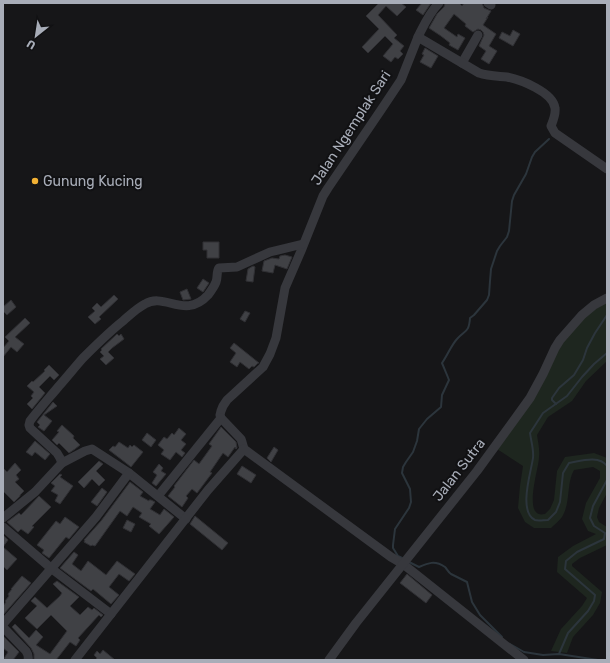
<svg xmlns="http://www.w3.org/2000/svg" width="610" height="663" viewBox="0 0 610 663" font-family="Rubik,sans-serif">
  <style>
    .green { fill: #1e261f }
    .lines { fill: none; stroke-linecap: round; stroke-linejoin: round }
    .stream { stroke: #2c353c; stroke-width: 2 }
    .building { fill: #404145; stroke: #303034 }
    .minor { stroke: #37383d; stroke-width: 9 }
    .poi-dot { fill: #f2b134; stroke: #111113; stroke-width: 1.5 }
    .labels { text-anchor: middle; dominant-baseline: central; stroke-width: 4; stroke-linejoin: round; paint-order: stroke }
    .street-label { font-size: 14px; fill: #a8adb8; stroke: #111113 }
    .poi-label { font-size: 14px; fill: #a8adb8; stroke: #111113; text-anchor: start }
  </style>
  <rect width="100%" height="100%" fill="#161618"/>
  <path class="green" d="M607,301V361L586,381L572,401L548,417L537,435C538,442 540,450 539,457C539,467 525,510 539,514C541,515 543,514 545,514L550,509L554,500L557,471L565,457L594,453L607,458V493L599,508L597,517L599,522L607,527V545L580,558L572,564V566L602,592L600,603L593,615L573,637L567,653L551,651L561,629L582,606L587,598L557,572L558,557L573,546L596,534L588,531L582,519L586,503L600,478V471L593,467L574,470C566,484 571,502 562,517C559,521 554,525 551,528H534L525,522L518,508L520,486L523,466L497,449L557,349L584,317Z"/>
  <g class="lines">
    <g class="stream">
      <path d="M607,353L594,364L582,377L567,396L543,413L530,433C531,441 534,450 533,458C531,472 518,512 535,520C538,521 544,520 548,520L556,512L560,502L563,473L569,463C581,461 599,455 607,466"/>
      <path d="M556,404L552,400V398L559,388L574,375L583,360L587,348L595,333L607,315"/>
      <path d="M404,559L398,556L393,548V545L395,529L409,508L411,502L410,489L402,473L403,467L406,462L413,452L417,441L419,429L427,419L441,407L442,395L449,380L447,375L442,363C447,356 452,344 457,339C465,330 469,333 470,318L474,315L487,300L489,295L490,281L491,269L497,251L500,246L507,237L509,231L512,201L514,195L526,174L532,157L535,152L549,139"/>
      <path d="M407,561L419,567C428,563 435,560 445,567C447,569 448,572 451,574L467,582L472,602L480,615L502,637"/>
      <path d="M510,644L524,652L543,655L559,654L598,660"/>
      <path d="M559,654L568,633L588,611L594,601L595,595L565,569L566,561L577,552L604,539L605,533L594,526L590,518L593,506L607,480"/>
    </g>
  </g>
  <g class="building">
    <path d="M379,3H401L406,7L397,16L386,6L378,15L397,35L394,38L404,46L400,51L403,54L398,59L395,57L391,62L383,56L393,44L385,36L368,53L362,47L379,29L366,16Z"/>
    <path d="M422,3H431L423,15L416,10Z"/>
    <path d="M445,3H459L462,6L464,3H482L484,8L491,11L486,19L488,17L483,25L496,34L489,46L497,51L489,64L481,59L486,51L479,46L484,35L483,32L481,30L478,29L473,32L465,26L466,24L454,14L444,28L457,37L458,34L465,38L458,50L449,45L450,43L441,36L429,28L437,14L444,7Z"/>
    <path d="M513,30L520,34L513,46L499,38L502,32L510,36Z"/>
    <path d="M425,48L438,56L431,68L420,62L424,55L422,54Z"/>
    <path d="M203,242H219V258H207V250H203Z"/>
    <path d="M285,255L292,257L287,269L275,265L273,273L262,271L264,261L272,258L279,259L280,256Z"/>
    <path d="M253,266L255,267L253,282L246,281L248,269Z"/>
    <path d="M203,279L209,283L203,292L197,288Z"/>
    <path d="M187,289L191,299L183,300L180,292Z"/>
    <path d="M114,295L118,299L99,317L101,319L95,324L88,317L95,311L92,308L97,303L101,307Z"/>
    <path d="M11,300L16,307L7,315L3,311V307Z"/>
    <path d="M245,311L250,313L245,322L240,319Z"/>
    <path d="M25,318L30,323L15,337L24,344L17,352L11,347L3,357V348L9,341L5,337Z"/>
    <path d="M117,334L119,336L121,334L124,339L112,348L108,352L114,358L106,365L100,359L104,356L100,352L102,350L101,349Z"/>
    <path d="M234,343L259,363H258L254,367L252,366L249,369L240,362L237,367L230,362L236,353L230,348Z"/>
    <path d="M49,365L59,375L54,380L50,376L39,387L45,393L32,409L27,404L33,398L31,396L34,392L27,386L32,381L33,382L45,371L44,370Z"/>
    <path d="M53,402L57,406L44,415L52,421L44,431L38,427L40,425L37,422Z"/>
    <path d="M62,425L74,436L73,438L80,445L75,449L69,453L59,443L57,445L52,440L59,432L57,431Z"/>
    <path d="M221,427L236,442L237,448L236,449L235,447L228,457L223,453L210,472L212,473L197,493L192,489L186,496L188,498L182,507L168,496L175,487L174,486L194,460L199,464L212,446L209,444Z"/>
    <path d="M179,428L186,434L181,440L186,444L181,450L185,453L182,457L176,452L170,460L161,454L164,450L158,445L164,437L167,439L172,433L174,435Z"/>
    <path d="M147,433L156,440L151,447L142,440Z"/>
    <path d="M35,441L50,454L45,460L35,452L32,456L26,452Z"/>
    <path d="M119,442L128,448L130,445L132,447L134,445L143,452L131,467L126,463L109,450L113,446L115,447Z"/>
    <path d="M274,447L278,450L271,462L267,458Z"/>
    <path d="M99,461L103,464L96,471L105,480L99,486L92,479L84,488L78,482Z"/>
    <path d="M15,463L21,470L16,475L19,479L15,482L24,491L20,495V496L14,502L3,491V468L7,472Z"/>
    <path d="M159,464L163,468L161,471L166,474L156,486L152,483L157,475L153,472Z"/>
    <path d="M242,466L256,475L251,483L237,474Z"/>
    <path d="M60,474L62,475L60,477L73,486L60,504L55,501L58,495L51,491L55,486L51,483Z"/>
    <path d="M130,482L143,492L140,496L149,501V500H151L155,502L150,509L160,515L164,509L174,517L159,534L149,526L151,524L139,517L142,513L133,507L127,516L120,511L95,546L92,545L91,546L84,542L85,540H84L101,521Z"/>
    <path d="M102,488L107,492L97,506L91,502Z"/>
    <path d="M39,496L51,507L32,526L34,527L28,534L21,529L18,532L7,522L19,513L21,515Z"/>
    <path d="M195,516L228,543L222,550L190,524Z"/>
    <path d="M65,517L79,527L69,539L66,537L49,558L42,553L44,550L37,545L56,521L60,524Z"/>
    <path d="M127,520L135,524L131,532L123,528Z"/>
    <path d="M3,535L8,540L3,547L17,559L7,570L3,566Z"/>
    <path d="M74,552L78,555L72,564L81,571L88,561L106,575L117,561L135,574L129,581L119,574L109,587L119,595L111,604L93,589L91,591L60,568Z"/>
    <path d="M407,574L432,595L426,603L400,583Z"/>
    <path d="M22,576L31,583L3,615V606L6,602L5,601L9,596L8,594L12,589H11Z"/>
    <path d="M57,581L79,597L70,606L80,615L88,607L92,610L94,608L103,615L101,617L99,615L78,638L80,640L76,646L70,642L56,660H34V654L31,648L12,627L15,624L29,638L36,630L43,637L36,645L50,654L67,631L51,615L37,629L25,618L37,606L31,601L35,597L47,608L60,596L62,593L53,584Z"/>
    <path d="M3,636L19,652L13,660H3L8,652L3,648Z"/>
    <path d="M103,650L115,660H95L97,658L94,655L97,651L100,654Z"/>
  </g>
  <g class="lines">
    <g class="minor">
      <path d="M488,3L491,5"/>
      <path d="M418,37C424,25 429,13 439,3"/>
      <path d="M462,63L478,35"/>
      <path d="M244,449L242,442L241,439L221,418L220,415L221,411L223,406L227,400L263,367L270,354L276,338L285,288L301,251L323,196L328,188L381,110L401,80L418,37L479,73C488,76 497,76 507,77C521,80 553,92 555,108C556,114 553,121 551,126L555,133L607,169"/>
      <path d="M62,463L60,458L57,453L30,428L29,425L30,421C39,409 49,398 59,386C67,377 75,367 83,358C96,345 109,332 123,321C130,315 137,308 145,304C165,292 185,320 208,295C211,291 214,287 216,282C218,277 216,272 219,268L237,267L270,252L303,244"/>
      <path d="M158,496L221,418"/>
      <path d="M3,518L35,492L62,463L85,451L92,449L129,473L186,519"/>
      <path d="M3,527L52,569L111,614"/>
      <path d="M3,624L96,517L129,473"/>
      <path d="M3,627L26,651C28,654 29,656 28,660"/>
      <path d="M75,660L208,490L244,449L391,557L403,564L524,660"/>
      <path d="M329,660L356,623L477,471L530,398L543,374L555,348L560,340L582,315L594,305L607,298"/>
    </g>
  </g>
  <circle class="poi-dot" cx="35" cy="181" r="4"/>
  <g class="labels">
    <g class="street-label">
      <text transform="translate(351 128) rotate(-57)">Jalan Ngemplak Sari</text>
      <text transform="translate(459 470) rotate(-52)">Jalan Sutra</text>
    </g>
    <g class="poi-label">
      <text x="43" y="181">Gunung Kucing</text>
    </g>
  </g>
  <rect width="610" height="663" fill="none" stroke="#a8adb8" stroke-width="8"/>
  <g transform="translate(36 36) rotate(210)" stroke="#111113" stroke-width="3" paint-order="stroke">
  <path d="M0-3L7 15L0 10L-7 15Z" fill="#a8adb8"/>
  <text y="-6" font-size="11" font-weight="bold" text-anchor="middle" fill="#a8adb8">U</text>
  </g>
</svg>
